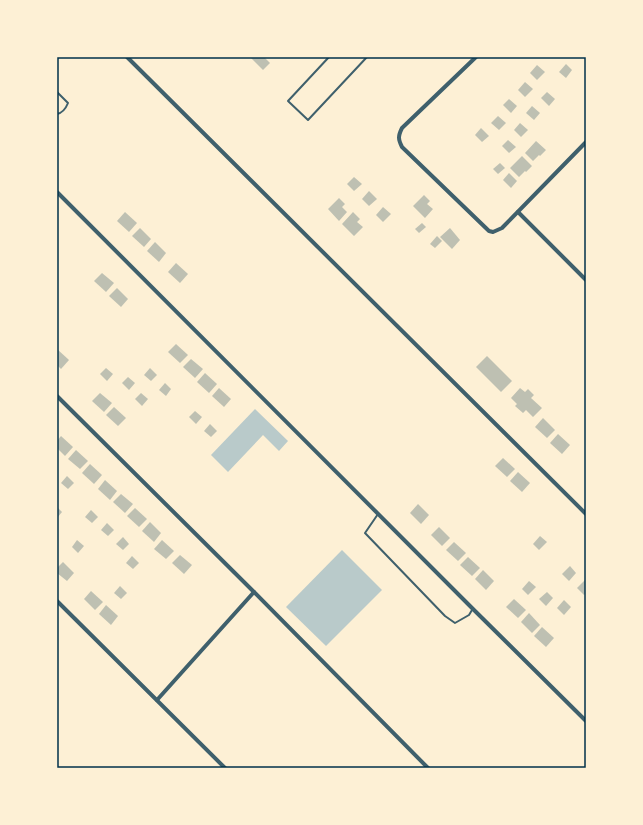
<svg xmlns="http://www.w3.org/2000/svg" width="643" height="825" viewBox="0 0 643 825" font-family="Jost,sans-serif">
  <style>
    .green { fill: #b9caca }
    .building { fill: #bec0b2 }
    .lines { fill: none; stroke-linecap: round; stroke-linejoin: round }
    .service { stroke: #3f606c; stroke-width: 2 }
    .minor { stroke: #3f606c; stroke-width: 4 }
    .neatline { fill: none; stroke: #003049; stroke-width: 1.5 }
  </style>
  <rect width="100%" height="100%" fill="#fdf0d5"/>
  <g class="green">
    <path d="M255,409L288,441L279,451L263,435L228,472L211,455Z"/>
    <path d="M342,550L382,590L326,646L286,607Z"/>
  </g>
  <g class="building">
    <path d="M250,57H264L270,63L263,70Z"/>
    <path d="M566,64L572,70L566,78L559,72Z"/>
    <path d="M537,65L545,72L537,80L530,73Z"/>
    <path d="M525,82L533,89L525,97L518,90Z"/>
    <path d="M547,92L555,99L549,106L541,98Z"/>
    <path d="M509,99L517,106L511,113L503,105Z"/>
    <path d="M532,106L540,113L534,120L526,113Z"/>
    <path d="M498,116L506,123L499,130L491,123Z"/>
    <path d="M520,123L528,130L521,137L514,130Z"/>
    <path d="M481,128L489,136L482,142L475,135Z"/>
    <path d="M508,140L516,147L509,153L502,146Z"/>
    <path d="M536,141L546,150L540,156L539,155L533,161L525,153Z"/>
    <path d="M522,156L532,166L526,172L525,171L519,177L510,168Z"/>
    <path d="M500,163L505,168L498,174L493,169Z"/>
    <path d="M509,173L517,181L511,188L503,180Z"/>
    <path d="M354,177L362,184L354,191L347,184Z"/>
    <path d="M369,191L377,199L369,206L362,199Z"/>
    <path d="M424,195L430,201L427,204L433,209L425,218L413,206Z"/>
    <path d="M339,198L345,204L342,207L347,212L339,221L328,209Z"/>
    <path d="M383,207L391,214L383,222L376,215Z"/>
    <path d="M125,212L137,223L129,232L117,221Z"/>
    <path d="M353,212L360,219L357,222L363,227L354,236L342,224Z"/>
    <path d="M422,223L426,227L419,233L415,229Z"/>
    <path d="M140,228L151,239L144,247L132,236Z"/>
    <path d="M450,228L460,240L452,249L440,237Z"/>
    <path d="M437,236L442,241L435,248L430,244Z"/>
    <path d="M155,242L166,253L159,262L147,251Z"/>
    <path d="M176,263L188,274L180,283L168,272Z"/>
    <path d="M102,273L114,283L106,292L94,281Z"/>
    <path d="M117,288L128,299L121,307L109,296Z"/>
    <path d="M176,344L188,355L180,363L168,352Z"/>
    <path d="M57,349L69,360L61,369L57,365Z"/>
    <path d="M487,356L512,381L501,392L476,367Z"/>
    <path d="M191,359L203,369L195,378L183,367Z"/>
    <path d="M106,368L113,374L107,381L100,374Z"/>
    <path d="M150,368L157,375L151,381L144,375Z"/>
    <path d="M205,373L217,384L209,393L197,382Z"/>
    <path d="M128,377L135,383L129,390L122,383Z"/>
    <path d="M165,383L171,389L166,396L159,390Z"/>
    <path d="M219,388L231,399L224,407L212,396Z"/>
    <path d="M520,388L525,392L528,389L534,395L531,398L542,408L533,417L526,410L523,413L515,406L517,404L511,398Z"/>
    <path d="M100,393L112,403L104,412L92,401Z"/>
    <path d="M141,393L148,399L142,406L135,399Z"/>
    <path d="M114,407L126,418L118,426L106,415Z"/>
    <path d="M195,411L202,417L196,424L189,417Z"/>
    <path d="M543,418L555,430L547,438L535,427Z"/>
    <path d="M210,424L217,431L211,437L204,431Z"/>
    <path d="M558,434L570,445L562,454L550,443Z"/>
    <path d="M61,436L73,447L65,456L57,448V441Z"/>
    <path d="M76,450L88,461L80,469L68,459Z"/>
    <path d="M503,458L515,469L507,477L495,466Z"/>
    <path d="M90,464L102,475L94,484L82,473Z"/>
    <path d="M518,472L530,483L522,492L510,481Z"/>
    <path d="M67,476L74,483L68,489L61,483Z"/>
    <path d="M105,480L117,491L110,500L98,489Z"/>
    <path d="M121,494L133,504L125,513L113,502Z"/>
    <path d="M418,504L429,515L421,524L410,513Z"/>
    <path d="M57,507L62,512L57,518Z"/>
    <path d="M135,508L147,519L139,527L127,516Z"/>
    <path d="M91,510L98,517L92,523L85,517Z"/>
    <path d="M150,522L161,533L154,542L142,531Z"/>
    <path d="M107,523L114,530L108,536L101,530Z"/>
    <path d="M439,527L450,538L442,546L431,535Z"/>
    <path d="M540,536L547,542L539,550L533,544Z"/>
    <path d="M123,537L129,544L123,550L116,544Z"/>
    <path d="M77,540L84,546L78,553L72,547Z"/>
    <path d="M162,540L174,551L166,559L154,549Z"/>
    <path d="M454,542L466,553L458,561L446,550Z"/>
    <path d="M180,555L192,565L184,574L172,563Z"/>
    <path d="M132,556L139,563L133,569L126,563Z"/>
    <path d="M468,557L480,568L472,576L460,565Z"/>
    <path d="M63,562L74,573L67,581L57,573V568Z"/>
    <path d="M570,566L576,573L569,581L562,574Z"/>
    <path d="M483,570L494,581L486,590L475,579Z"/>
    <path d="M585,580L586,582V593L584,595L577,588Z"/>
    <path d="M529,581L536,587L528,595L522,589Z"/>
    <path d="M120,586L127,593L121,599L114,593Z"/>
    <path d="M91,591L103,602L95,610L84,599Z"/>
    <path d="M547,592L553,598L546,606L539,599Z"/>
    <path d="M514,599L526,610L518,618L506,607Z"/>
    <path d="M564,600L571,607L564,615L557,608Z"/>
    <path d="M106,605L118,616L111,625L99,614Z"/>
    <path d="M529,613L540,625L532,633L521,622Z"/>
    <path d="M542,627L554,638L546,647L534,636Z"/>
  </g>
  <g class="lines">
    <g class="service">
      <path d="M329,57L288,101L308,120L367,57"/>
      <path d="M57,92L68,103C66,108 62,113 57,114"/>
      <path d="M378,514L365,533L445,616L455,623L469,615L472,610"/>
    </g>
    <g class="minor">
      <path d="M127,57L586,514"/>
      <path d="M476,57L402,128C398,136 398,139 402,147L489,231L493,232L502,228L586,142"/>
      <path d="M57,192L473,609L586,721"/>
      <path d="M518,212L586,280"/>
      <path d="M57,396L254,592L428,768"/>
      <path d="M57,601L225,768"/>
      <path d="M157,700L254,592"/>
    </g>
  </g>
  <rect width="643" height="825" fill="none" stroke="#fdf0d5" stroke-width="116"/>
  <rect x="58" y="58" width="527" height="709" class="neatline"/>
</svg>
